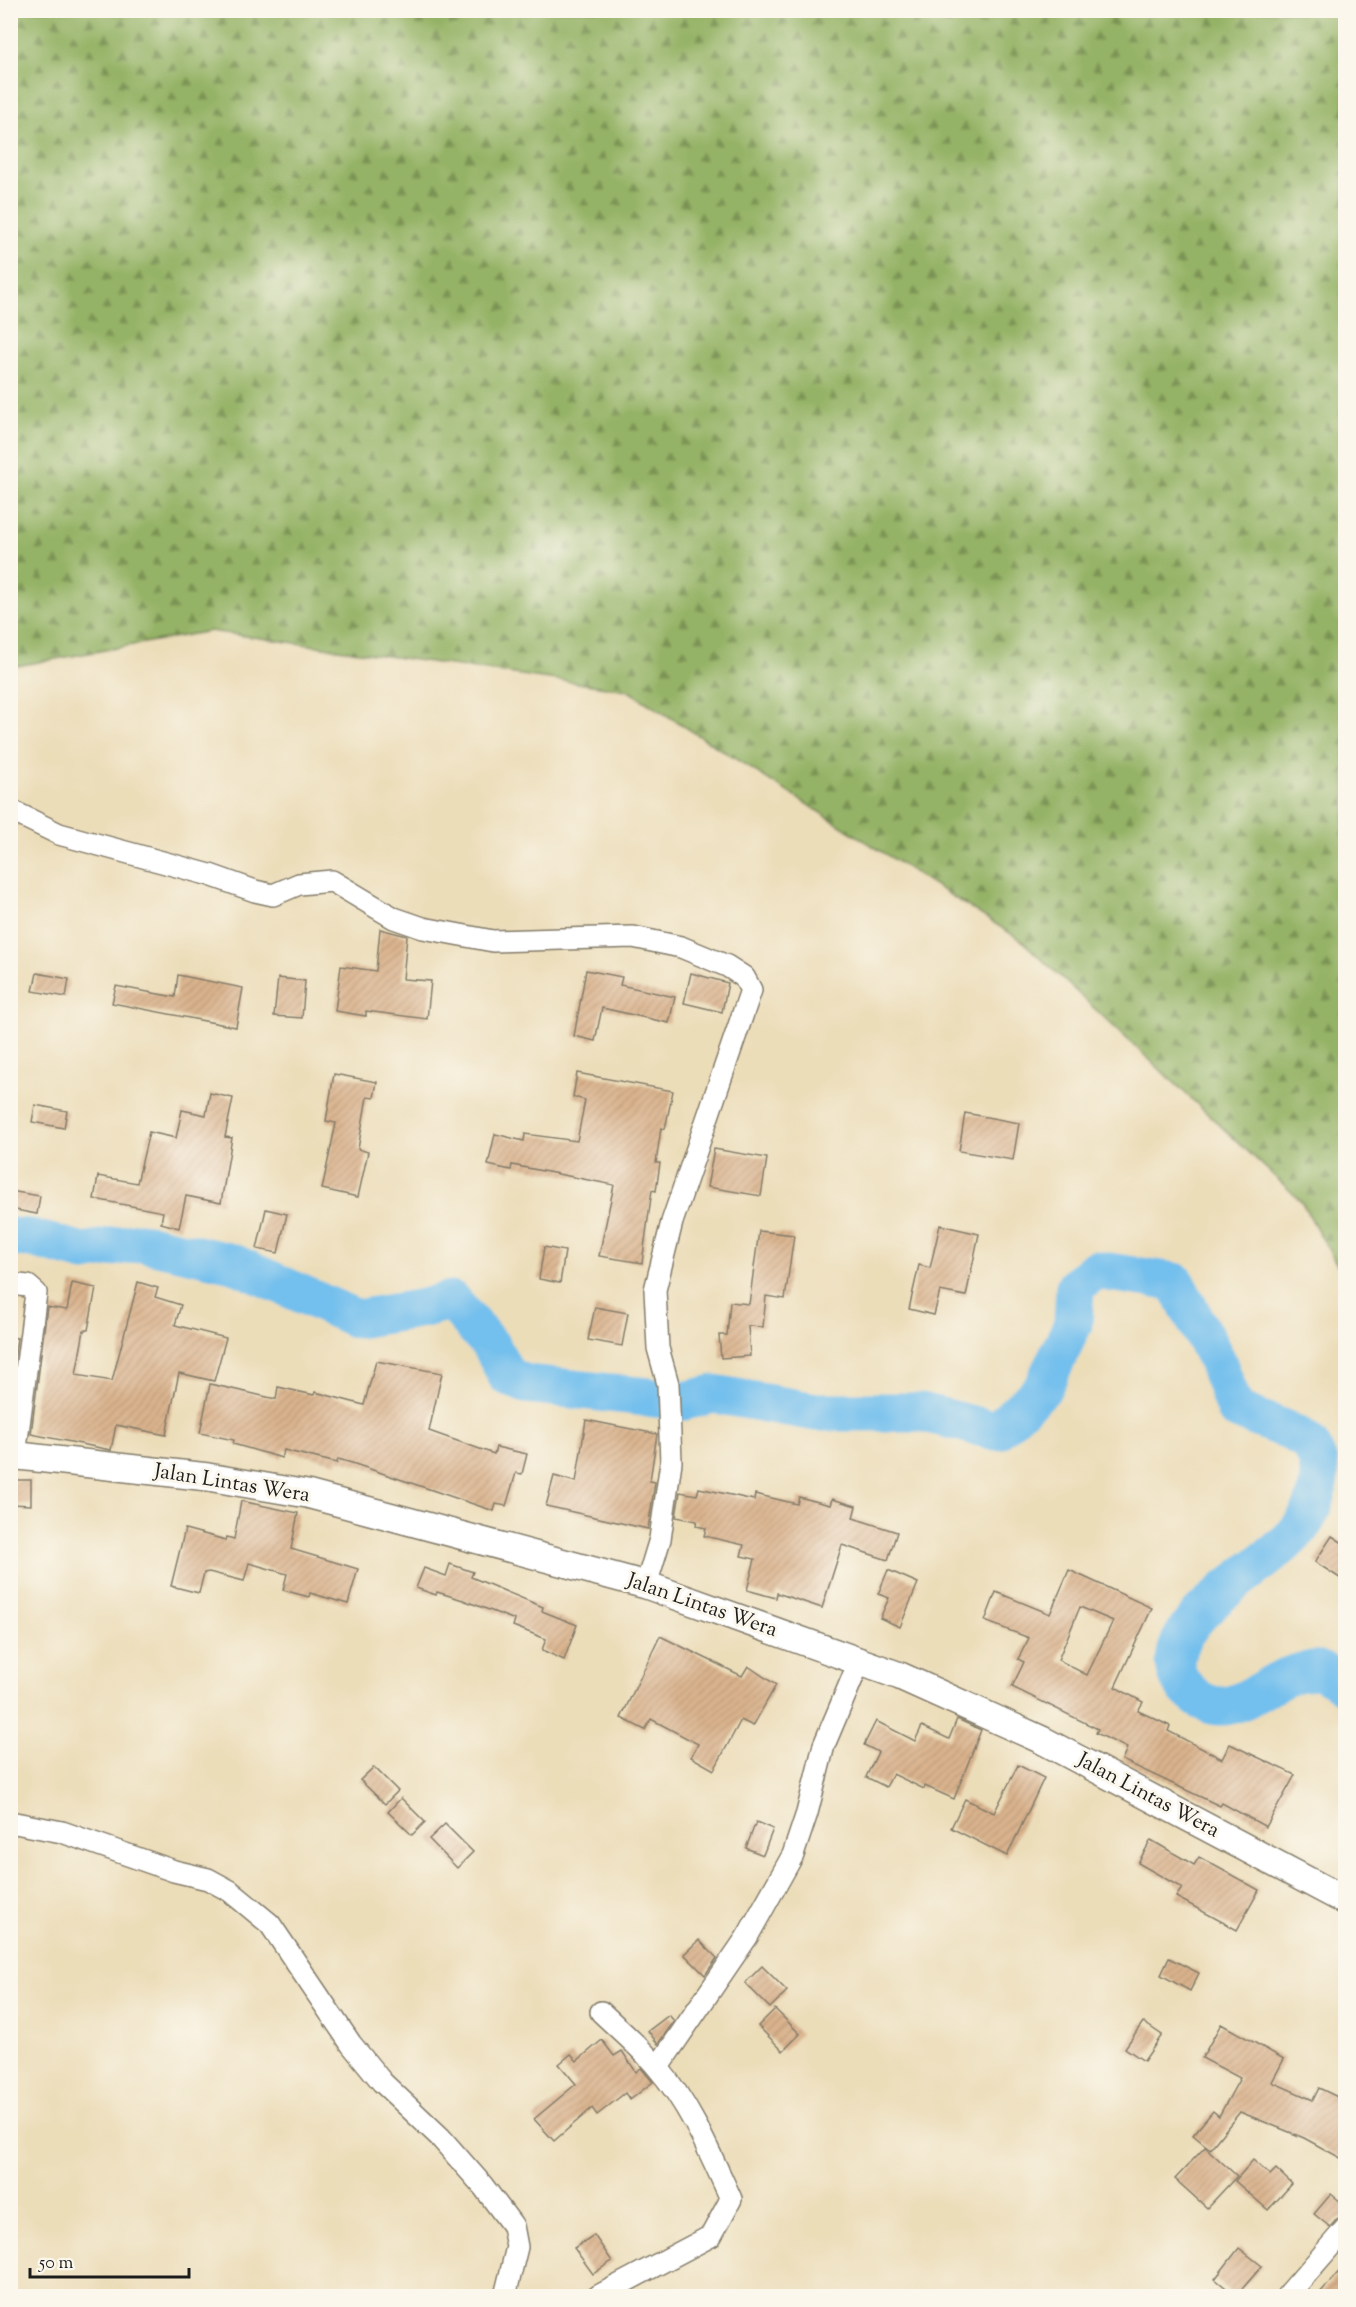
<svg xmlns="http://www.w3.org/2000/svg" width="1356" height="2307" viewBox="0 0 1356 2307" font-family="'Sorts Mill Goudy',serif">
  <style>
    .forest { fill: url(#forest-firs); stroke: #586841; stroke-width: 1.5 }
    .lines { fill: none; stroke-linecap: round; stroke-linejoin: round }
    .river { stroke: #73bfed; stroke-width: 39 }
    .building { fill: url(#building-hatch); fill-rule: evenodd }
    .minor-casing { stroke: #847c6a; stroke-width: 24 }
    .major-casing { stroke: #847c6a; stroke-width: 30 }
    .minor { stroke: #fff; stroke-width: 21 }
    .major { stroke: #fff; stroke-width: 27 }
    .labels { text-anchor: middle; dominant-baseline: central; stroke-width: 6; stroke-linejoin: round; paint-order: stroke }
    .street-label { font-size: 21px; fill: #1c1c1c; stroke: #fbf7ec }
  </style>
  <defs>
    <pattern id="forest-firs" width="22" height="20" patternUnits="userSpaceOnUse" patternTransform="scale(1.5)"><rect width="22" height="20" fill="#95b366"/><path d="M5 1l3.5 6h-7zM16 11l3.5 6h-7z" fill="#799153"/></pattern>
    <pattern id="building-hatch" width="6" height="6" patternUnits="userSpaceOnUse" patternTransform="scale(1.5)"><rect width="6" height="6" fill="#dab38d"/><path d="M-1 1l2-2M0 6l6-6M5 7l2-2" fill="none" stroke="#ba9979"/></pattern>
  </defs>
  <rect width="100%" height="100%" fill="#fbf7ec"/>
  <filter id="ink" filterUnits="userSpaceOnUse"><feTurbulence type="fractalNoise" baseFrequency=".0167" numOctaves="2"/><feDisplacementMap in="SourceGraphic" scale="12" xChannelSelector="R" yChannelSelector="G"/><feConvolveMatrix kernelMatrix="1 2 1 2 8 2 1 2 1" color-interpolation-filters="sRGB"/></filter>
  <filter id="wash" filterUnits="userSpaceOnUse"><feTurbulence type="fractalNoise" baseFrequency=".008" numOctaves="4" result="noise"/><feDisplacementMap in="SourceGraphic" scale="24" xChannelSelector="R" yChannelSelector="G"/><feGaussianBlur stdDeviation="1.35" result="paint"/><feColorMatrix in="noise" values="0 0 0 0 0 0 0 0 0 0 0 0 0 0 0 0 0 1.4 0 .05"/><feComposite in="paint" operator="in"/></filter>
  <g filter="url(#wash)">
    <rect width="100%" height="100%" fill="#ecddb9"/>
    <path class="forest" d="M11,10L1345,11V1279L1301,1201L1021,940L627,690L210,631L11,667Z"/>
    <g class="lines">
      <path class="river" d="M10,1237L31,1238L84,1252L140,1242L233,1263L357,1319L424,1308L451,1300L492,1347L507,1376L526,1384L684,1401L714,1394L816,1412H921L996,1431L1042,1389L1073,1324L1075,1287L1095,1270L1175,1282L1217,1361L1235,1409C1256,1419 1282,1426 1302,1438C1314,1446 1320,1463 1319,1477C1318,1491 1315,1504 1308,1516C1301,1529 1286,1544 1274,1553C1242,1579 1137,1643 1190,1692C1231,1731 1263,1677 1304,1672C1308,1671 1314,1669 1318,1670C1327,1672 1337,1681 1346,1686"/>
    </g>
    <g id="blocks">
      <g class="building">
        <path d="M380,929L407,936L403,979L431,981L427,1019L366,1011V1016L335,1011L341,966L376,971Z"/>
        <path d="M586,970L622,977L620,985L675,997L669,1023L602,1008L595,1041L574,1036Z"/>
        <path d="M37,973L69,979L66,997L33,991Z"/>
        <path d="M691,973L728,983L722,1012L684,1003Z"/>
        <path d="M178,975L243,988L236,1027L112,1003L116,986L175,997Z"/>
        <path d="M278,978L305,981L302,1018L274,1016Z"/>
        <path d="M577,1073L673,1091L665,1129L661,1128L656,1163H660L656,1191L652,1190L642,1263L599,1256L614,1185L512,1165L511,1170L488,1165L495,1134L524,1141L525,1134L577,1141L585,1100L573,1097Z"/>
        <path d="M334,1074L377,1082L374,1098L367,1097L358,1149L368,1152L358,1197L322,1189L336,1123L326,1121Z"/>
        <path d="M210,1093L233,1098L225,1137L232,1138L221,1203L186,1196L179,1228L161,1223L163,1212L94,1199L98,1176L137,1183L149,1132L176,1138L182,1110L206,1115Z"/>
        <path d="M35,1105L67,1111L64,1128L32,1122Z"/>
        <path d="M965,1113L1019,1123L1013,1160L959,1151Z"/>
        <path d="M714,1149L767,1158L761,1196L707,1187Z"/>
        <path d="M10,1191L40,1196L37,1214L10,1209Z"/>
        <path d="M266,1209L287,1214L278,1253L257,1249Z"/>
        <path d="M940,1225L979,1234L966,1296L940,1291L934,1315L909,1309L919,1265L930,1268Z"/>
        <path d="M759,1231L794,1235L785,1299L766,1296L763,1327L748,1326L750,1356L721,1358L719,1335H727L730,1302L749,1304Z"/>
        <path d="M544,1247L565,1251L560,1283L539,1279Z"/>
        <path d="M138,1282L158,1288L155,1297L181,1305L175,1325L226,1338L214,1381L179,1373L166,1435L116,1425L111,1450L31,1434L47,1307L67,1310L72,1283L96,1288L88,1330H84L76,1375L112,1381Z"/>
        <path d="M595,1307L628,1313L622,1346L588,1340Z"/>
        <path d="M10,1337L17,1338L10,1391Z"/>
        <path d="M376,1361L442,1373L429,1431L494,1454L496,1447L527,1454L522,1474L516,1473L506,1506L496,1504L494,1511L352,1463L338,1459L337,1463L284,1450L282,1458L233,1444L234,1440L200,1433L210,1384L276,1399L278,1387L314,1395L315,1392L364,1405Z"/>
        <path d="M586,1420L657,1434L650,1481L655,1482L648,1529L546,1506L554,1476L576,1482Z"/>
        <path d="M10,1480H31V1505L10,1504Z"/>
        <path d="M699,1488L754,1500L755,1494L797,1504L799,1497L830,1505L832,1499L856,1506L853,1518L897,1532L888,1560L842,1545L822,1608L777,1593L776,1598L747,1590L755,1559L741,1556L744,1545L704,1536L706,1528L696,1526L697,1521L676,1517L680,1492L697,1495Z"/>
        <path d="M241,1501L298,1513L291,1549L358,1569L348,1604L310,1593L309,1597L283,1590L287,1574L249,1563L244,1581L209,1572L204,1573L199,1593L171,1586L185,1529L226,1540L227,1537L234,1539Z"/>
        <path d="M1332,1536L1346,1545V1582L1315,1562Z"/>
        <path d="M450,1564L473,1572L471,1577L543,1607L542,1611L577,1625L564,1660L542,1650L546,1639L513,1626L515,1620L463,1600L437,1592L436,1595L416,1588L424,1568L446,1576Z"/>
        <path d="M888,1570L918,1583L900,1627L880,1618L889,1598L878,1594Z"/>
        <path d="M1069,1570L1152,1608L1115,1687L1143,1702L1138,1711L1170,1726L1168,1731L1222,1759L1230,1744L1295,1775L1266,1827L1222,1803L1220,1806L1122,1760L1127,1748L1096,1733L1098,1729L1012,1687L1024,1662L1018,1659L1029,1638L985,1621L996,1592L1050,1614ZM1080,1607L1113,1621L1087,1675L1058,1660Z"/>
        <path d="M660,1636L742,1676L748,1666L776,1685L753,1726L741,1720L714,1770L691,1757L698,1744L651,1719L645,1730L621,1718Z"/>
        <path d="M957,1719L981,1730L954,1799L925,1786L924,1789L893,1774L886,1787L866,1777L878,1752L864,1745L876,1721L915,1741L922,1726L949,1739Z"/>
        <path d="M1018,1765L1044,1778L1007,1856L951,1828L965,1799L994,1813Z"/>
        <path d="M374,1767L398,1791L385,1804L360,1780Z"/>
        <path d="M401,1798L425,1822L412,1835L388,1812Z"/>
        <path d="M756,1822L773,1829L763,1855L746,1848Z"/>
        <path d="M445,1824L473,1852L457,1868L429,1839Z"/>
        <path d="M1151,1840L1194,1865L1199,1857L1259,1890L1237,1930L1176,1897L1182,1888L1138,1863Z"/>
        <path d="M699,1940L717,1958L705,1975L684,1954Z"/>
        <path d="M1169,1958L1199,1973L1190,1991L1161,1975Z"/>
        <path d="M762,1966L787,1991L770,2008L745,1983Z"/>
        <path d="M775,2009L800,2034L783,2051L758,2026Z"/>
        <path d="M669,2015L674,2021L658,2044L648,2031Z"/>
        <path d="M1143,2022L1162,2035L1144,2061L1125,2048Z"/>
        <path d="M1221,2024L1284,2059L1272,2082L1313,2100L1319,2088L1346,2101V2161L1304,2138L1240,2112L1210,2149L1193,2135L1213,2111L1219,2116L1240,2078L1202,2058Z"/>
        <path d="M602,2040L614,2056L622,2051L636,2072L641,2068L653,2082L630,2100L625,2093L597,2115L592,2108L554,2141L534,2119L576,2084L559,2064L571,2054L577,2061Z"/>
        <path d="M1205,2147L1237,2176L1207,2208L1175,2179Z"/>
        <path d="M1253,2160L1270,2175L1276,2169L1292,2184L1268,2210L1235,2181Z"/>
        <path d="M1331,2194L1346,2206V2216L1337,2219L1330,2227L1314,2214Z"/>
        <path d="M594,2235L612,2261L593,2274L574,2248Z"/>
        <path d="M1239,2248L1262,2266L1236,2296L1215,2279Z"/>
        <path d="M1346,2264V2296H1317Z"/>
      </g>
    </g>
  </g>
  <g filter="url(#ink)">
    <use href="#blocks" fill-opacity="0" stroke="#847c6a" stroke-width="1.5"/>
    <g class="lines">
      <g class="minor-casing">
        <g id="minor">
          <path d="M10,810L59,834L210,875L255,891L273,895L299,884L332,881L394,918L423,928L493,941L633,937L681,947L727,966L744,977L751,990L672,1222L655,1290L658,1348L668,1384L671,1462L660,1539L646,1585"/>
          <path d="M10,1284L28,1286L36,1293L15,1456"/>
          <path d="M10,1822L62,1832L174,1871L208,1879L230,1891L270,1924L351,2044L382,2082L440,2137L483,2186L513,2226L517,2247L505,2296"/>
          <path d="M658,2067L747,1937L793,1855L807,1813L824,1745L860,1660"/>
          <path d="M598,2296L711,2236L731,2199C710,2153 690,2105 657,2067C640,2047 620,2030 601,2012"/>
          <path d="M1287,2296L1346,2228"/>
        </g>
      </g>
      <g class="major-casing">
        <path id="major" d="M10,1455L208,1477L307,1494L646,1585L900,1676L1042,1740L1346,1901"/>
      </g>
      <use href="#minor" class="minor"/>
      <use href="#major" class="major"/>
    </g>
  </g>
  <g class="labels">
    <g class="street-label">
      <text transform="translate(232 1484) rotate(9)">Jalan Lintas Wera</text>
      <text transform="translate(702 1606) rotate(19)">Jalan Lintas Wera</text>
      <text transform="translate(1148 1796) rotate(28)">Jalan Lintas Wera</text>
    </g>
  </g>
  <rect width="1356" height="2307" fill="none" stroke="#fbf7ec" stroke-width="36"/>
  <path d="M30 2268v9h159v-9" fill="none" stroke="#1c1c1c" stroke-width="3"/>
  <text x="39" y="2268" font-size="18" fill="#1c1c1c" stroke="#fbf7ec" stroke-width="4.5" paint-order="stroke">50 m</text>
</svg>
